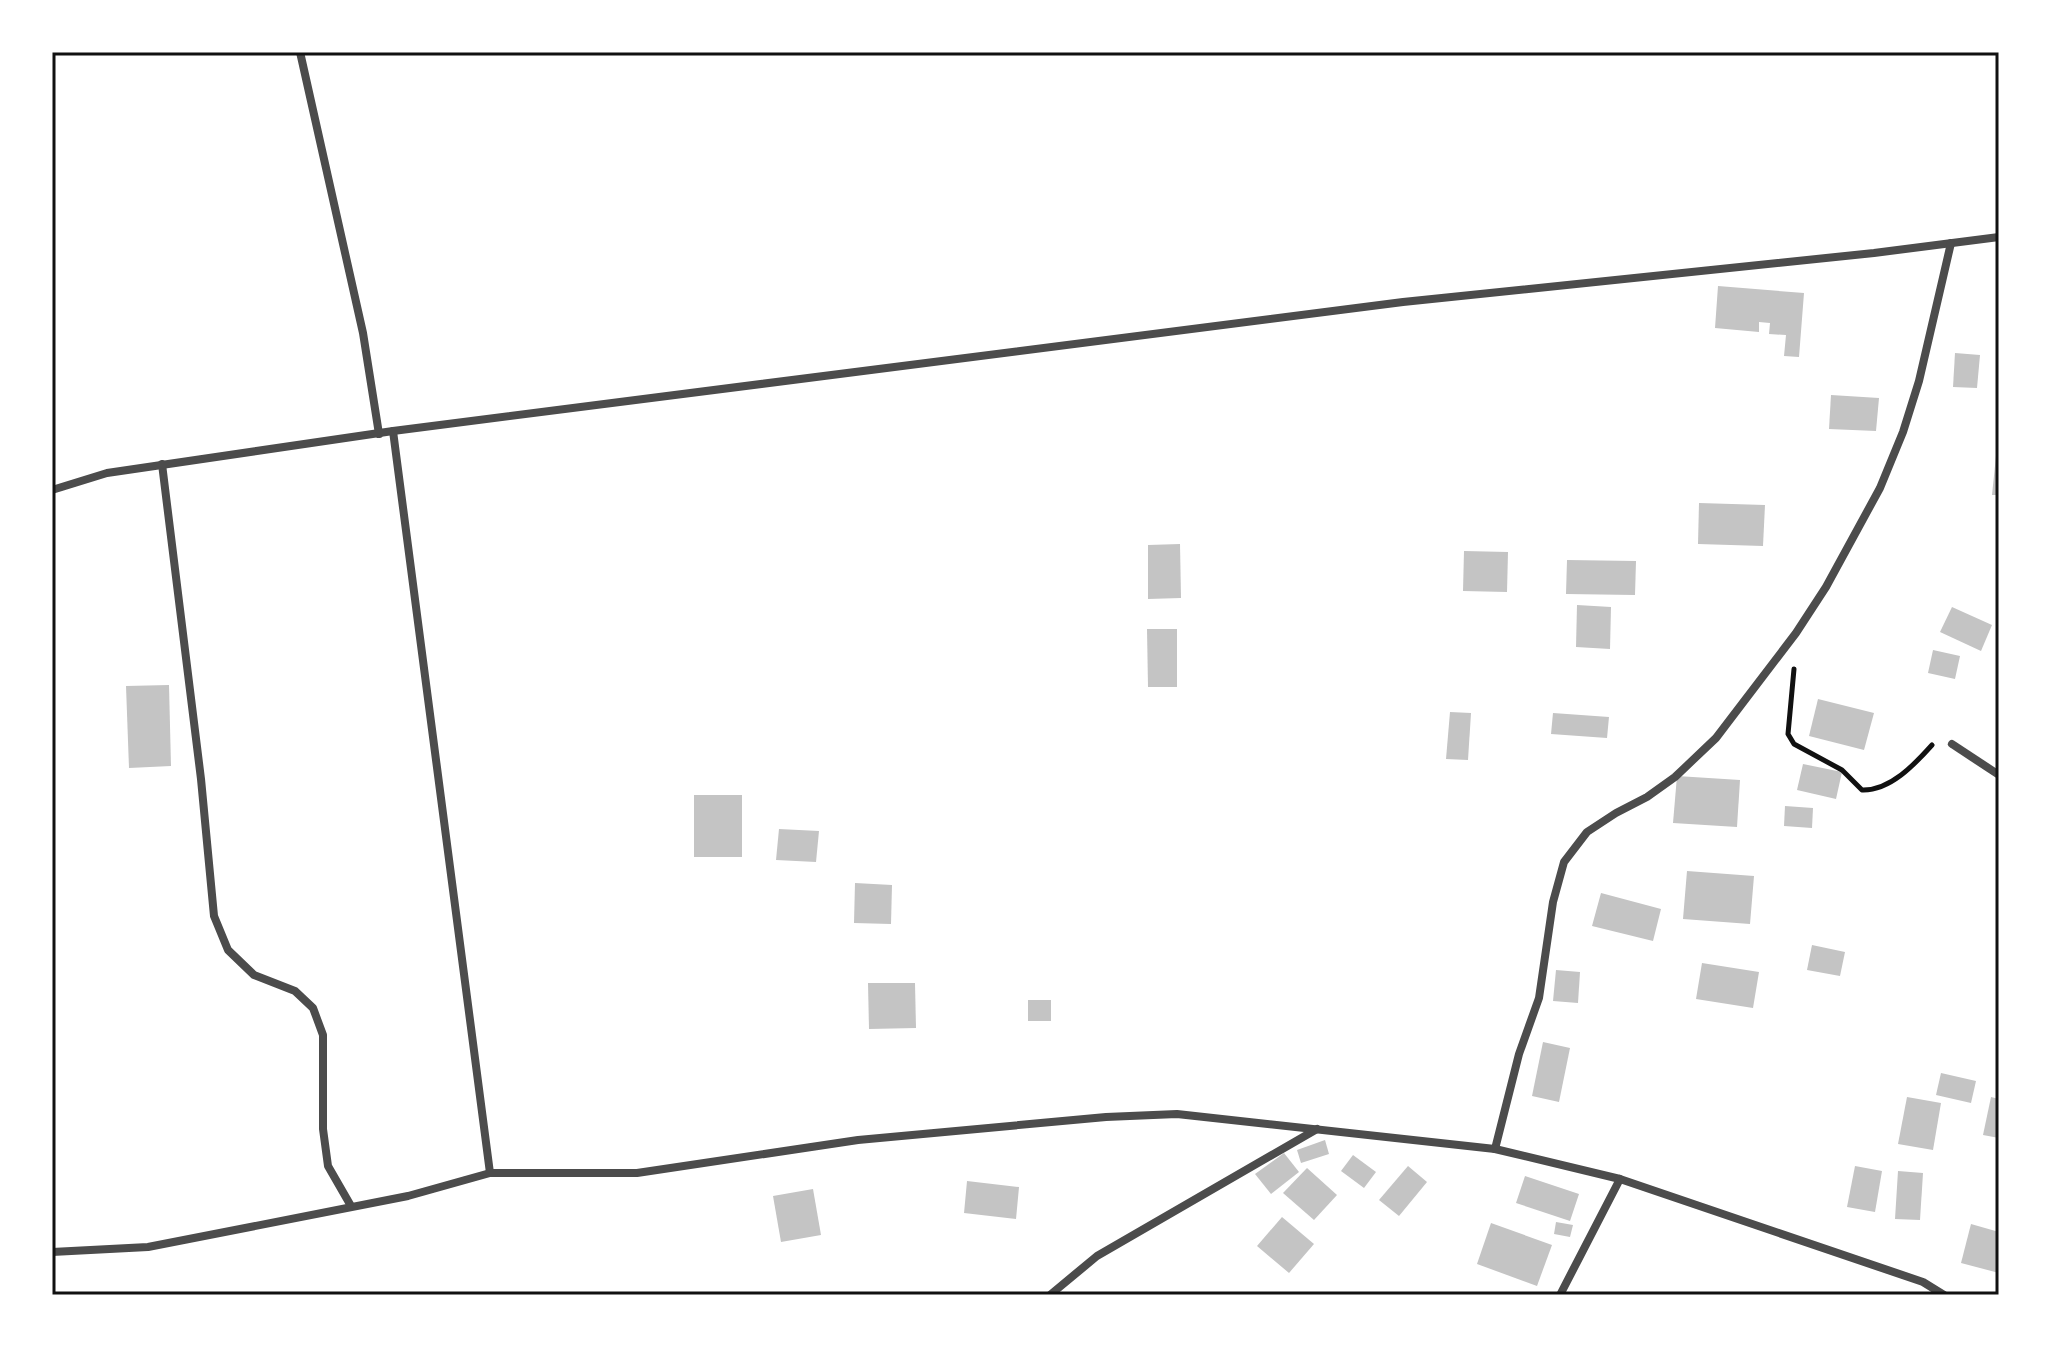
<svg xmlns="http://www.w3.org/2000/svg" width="2051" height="1347" viewBox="0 0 2051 1347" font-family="'Archivo Narrow',sans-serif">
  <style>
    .building { fill: #c4c4c4 }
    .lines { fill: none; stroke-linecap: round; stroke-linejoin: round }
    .path { stroke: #111; stroke-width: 5 }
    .minor { stroke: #4c4c4c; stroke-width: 8 }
    .neatline { fill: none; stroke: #111; stroke-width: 3 }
  </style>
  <rect width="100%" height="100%" fill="#fff"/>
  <g class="building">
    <path d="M1718,286L1804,293L1799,357L1784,356L1786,335L1769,334L1770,323L1759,322V332L1715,328Z"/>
    <path d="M1955,353L1980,355L1977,388L1953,387Z"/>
    <path d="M1831,395L1879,398L1876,431L1829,429Z"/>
    <path d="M1996,456L1999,457V495H1992Z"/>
    <path d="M1699,503L1765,505L1763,546L1698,544Z"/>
    <path d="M1180,544L1181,598L1148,599V545Z"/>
    <path d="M1464,551L1508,552L1507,592L1463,591Z"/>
    <path d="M1567,560L1636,561L1635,595L1566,594Z"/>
    <path d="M1577,605L1611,607L1610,649L1576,647Z"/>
    <path d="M1952,607L1992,625L1981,651L1940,632Z"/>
    <path d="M1147,629H1177V687H1148Z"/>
    <path d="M1933,650L1960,656L1955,679L1928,673Z"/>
    <path d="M169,685L171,766L129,768L126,686Z"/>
    <path d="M1818,699L1874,713L1864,750L1809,736Z"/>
    <path d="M1450,712L1471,713L1468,760L1446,759Z"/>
    <path d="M1553,713L1609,717L1607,738L1551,734Z"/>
    <path d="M1803,764L1842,772L1836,799L1797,790Z"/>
    <path d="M1677,776L1740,780L1737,827L1673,823Z"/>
    <rect x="694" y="795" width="48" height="62"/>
    <path d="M1785,806L1813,808L1812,828L1784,826Z"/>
    <path d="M779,829L819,831L816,862L776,860Z"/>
    <path d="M1687,871L1754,876L1750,924L1683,919Z"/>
    <path d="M855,883L892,885L891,924L854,923Z"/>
    <path d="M1601,893L1661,909L1653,941L1592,926Z"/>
    <path d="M1812,945L1845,952L1840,976L1807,970Z"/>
    <path d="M1702,963L1759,972L1753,1008L1696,999Z"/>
    <path d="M1556,970L1580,972L1578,1003L1553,1001Z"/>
    <path d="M868,983H915L916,1028L869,1029Z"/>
    <rect x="1028" y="1000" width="23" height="21"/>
    <path d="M1543,1042L1570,1048L1559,1102L1532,1096Z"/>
    <path d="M1941,1073L1976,1081L1971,1103L1936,1095Z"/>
    <path d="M1907,1097L1941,1103L1933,1150L1898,1144Z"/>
    <path d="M1991,1097L1999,1099V1138L1983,1135Z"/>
    <path d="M1325,1140L1329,1154L1301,1163L1297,1150Z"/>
    <path d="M1284,1153L1299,1172L1271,1194L1255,1174Z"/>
    <path d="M1353,1155L1376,1172L1364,1188L1341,1171Z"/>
    <path d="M1408,1166L1427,1182L1399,1216L1379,1200Z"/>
    <path d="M1855,1166L1882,1171L1875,1212L1847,1207Z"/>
    <path d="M1307,1168L1337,1195L1314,1220L1283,1193Z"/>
    <path d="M1898,1171L1923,1173L1920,1220L1895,1219Z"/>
    <path d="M1525,1176L1579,1194L1570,1221L1516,1203Z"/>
    <path d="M967,1181L1019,1187L1016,1219L964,1213Z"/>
    <path d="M813,1189L821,1235L781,1242L773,1196Z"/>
    <path d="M1282,1217L1314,1244L1289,1273L1257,1246Z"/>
    <path d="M1556,1222L1573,1225L1570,1237L1554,1234Z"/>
    <path d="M1491,1223L1552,1245L1537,1286L1477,1264Z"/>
    <path d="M1971,1224L1999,1232V1273L1961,1263Z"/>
  </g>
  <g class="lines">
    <path class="path" d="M1794,669L1788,734L1794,744L1842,770L1862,790C1890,791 1915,764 1932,745"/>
    <g class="minor">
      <path d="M300,52L363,333L379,434"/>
      <path d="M393,431L490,1173"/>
      <path d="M162,464L201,779L214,916L228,950L254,975L295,991L313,1008L323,1035V1129L328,1166L351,1206"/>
      <path d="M52,490L107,473L393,431L1403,302L1874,253L1999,237"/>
      <path d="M1952,744L1999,775"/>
      <path d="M1495,1149L1519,1054L1539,998L1553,902L1564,862L1587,832L1616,813L1647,797L1675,777L1716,738L1796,633L1826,587L1880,488L1903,432L1919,381L1951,243"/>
      <path d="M52,1252L148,1247L408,1196L490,1173H637L858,1140L1106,1117L1177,1114L1495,1149L1620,1179L1923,1282L1944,1295"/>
      <path d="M1050,1295L1097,1256L1317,1129"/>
      <path d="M1560,1295L1620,1179"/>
    </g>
  </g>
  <rect width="2051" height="1347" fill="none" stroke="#ffffff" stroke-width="108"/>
  <rect x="54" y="54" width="1943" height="1239" class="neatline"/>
</svg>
